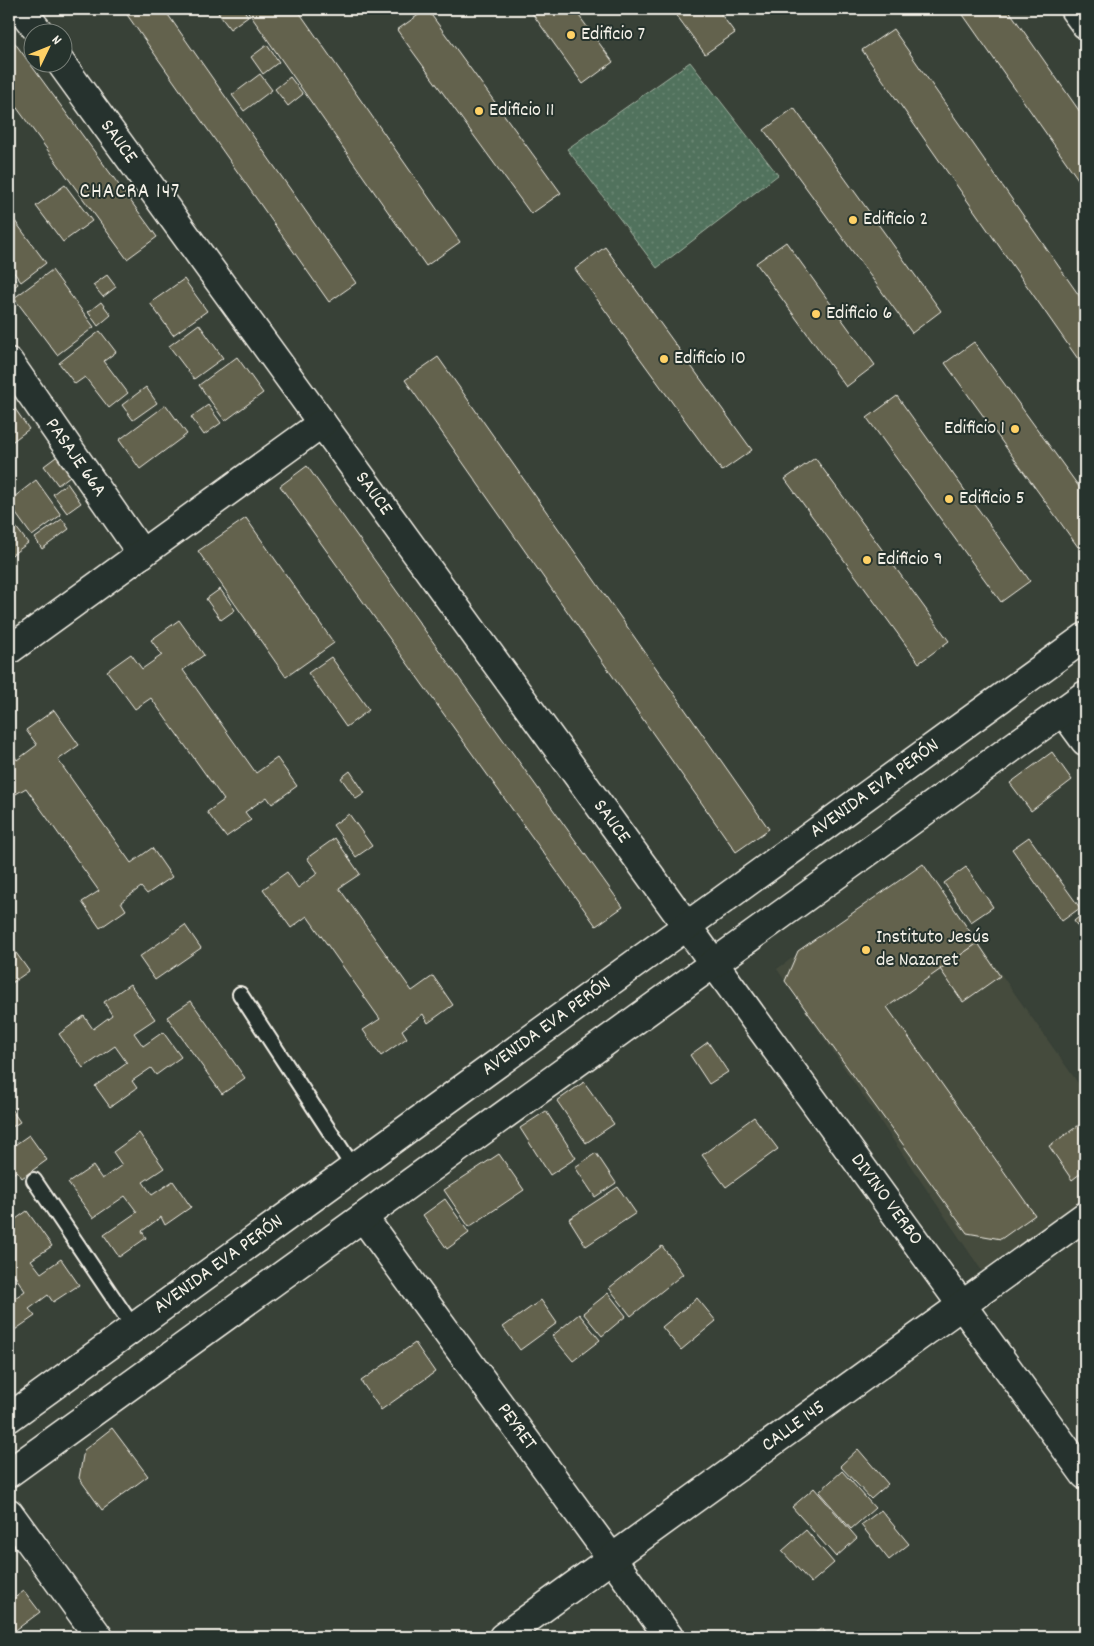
<svg xmlns="http://www.w3.org/2000/svg" width="1094" height="1646" viewBox="0 0 1094 1646" font-family="Dekko,sans-serif">
  <style>
    .built { fill: #454b3e }
    .grass { fill: url(#grass-dots); stroke: #a2b2a2 }
    .building { fill: #63624d; stroke: #f4f1e8 }
    .lines { fill: none; stroke-linecap: round; stroke-linejoin: round }
    .service-casing { stroke: #f4f1e8; stroke-width: 18 }
    .minor-casing { stroke: #f4f1e8; stroke-width: 31 }
    .tertiary-casing { stroke: #f4f1e8; stroke-width: 31 }
    .secondary-casing { stroke: #f4f1e8; stroke-width: 31 }
    .primary-casing { stroke: #f4f1e8; stroke-width: 31 }
    .service { stroke: #26332d; stroke-width: 14 }
    .minor { stroke: #26332d; stroke-width: 28 }
    .tertiary { stroke: #26332d; stroke-width: 28 }
    .secondary { stroke: #26332d; stroke-width: 28 }
    .primary { stroke: #26332d; stroke-width: 28 }
    .poi-dot { fill: #ffd166; stroke: #26332d; stroke-width: 2 }
    .labels { text-anchor: middle; dominant-baseline: central; stroke-width: 4; stroke-linejoin: round; paint-order: stroke }
    .poi-label { font-size: 20px; fill: #f4f1e8; stroke: #26332d; text-anchor: start }
    .street-label { font-size: 20px; fill: #f4f1e8; stroke: #26332d }
    .neighbourhood-label { font-size: 21px; letter-spacing: 1px; fill: #f4f1e8; stroke: #26332d }
  </style>
  <defs>
    <pattern id="grass-dots" width="8" height="8" patternUnits="userSpaceOnUse" patternTransform="scale(1.25)"><rect width="8" height="8" fill="#51725d"/><path d="M2 2h.1M6 6h.1" fill="none" stroke="#6b8774" stroke-width="1.8" stroke-linecap="round"/></pattern>
  </defs>
  <rect width="100%" height="100%" fill="#384137"/>
  <filter id="ink" filterUnits="userSpaceOnUse"><feTurbulence type="fractalNoise" baseFrequency=".02" numOctaves="2"/><feDisplacementMap in="SourceGraphic" scale="10" xChannelSelector="R" yChannelSelector="G"/><feConvolveMatrix kernelMatrix="1 2 1 2 8 2 1 2 1" color-interpolation-filters="sRGB"/></filter>
  <g filter="url(#ink)">
    <path class="built" d="M923,864L1085,1093V1197L982,1271L777,969Z"/>
    <path class="grass" d="M690,62L778,175L657,268L567,149Z"/>
    <g class="building">
      <path d="M123,9H164L356,283L329,302Z"/>
      <path d="M223,9H243L248,16L230,29L218,13Z"/>
      <path d="M246,9H297L460,242L426,266Z"/>
      <path d="M427,9L561,193L531,214L397,30Z"/>
      <path d="M529,9H574L613,62L583,84Z"/>
      <path d="M672,9H717L735,33L705,54Z"/>
      <path d="M959,9H1008L1085,119V189Z"/>
      <path d="M893,29L1085,304V369L862,50Z"/>
      <path d="M9,35L157,237L127,259L9,97Z"/>
      <path d="M267,45L279,62L263,74L251,57Z"/>
      <path d="M260,74L272,90L244,111L232,95Z"/>
      <path d="M290,77L303,94L288,106L275,89Z"/>
      <path d="M794,108L941,311L912,333L764,130Z"/>
      <path d="M65,185L92,221L63,242L36,206Z"/>
      <path d="M9,213L46,263L21,282L9,266Z"/>
      <path d="M786,242L875,365L846,387L756,263Z"/>
      <path d="M605,247L752,450L722,471L575,269Z"/>
      <path d="M52,270L94,327L57,355L14,298Z"/>
      <path d="M9,272L18,284L9,291Z"/>
      <path d="M107,275L116,287L103,297L93,285Z"/>
      <path d="M184,279L207,311L173,335L150,303Z"/>
      <path d="M101,302L111,315L98,326L88,312Z"/>
      <path d="M199,324L223,358L194,379L169,346Z"/>
      <path d="M100,331L116,352L104,361L128,393L109,408L85,377L75,384L59,363Z"/>
      <path d="M974,342L1085,495V542L1078,547L945,363Z"/>
      <path d="M237,357L263,393L225,421L199,385Z"/>
      <path d="M438,357L769,829L736,852L405,380Z"/>
      <path d="M146,387L157,403L133,420L122,405Z"/>
      <path d="M897,396L1030,581L1001,602L867,418Z"/>
      <path d="M9,400L29,429L9,444Z"/>
      <path d="M166,405L187,434L140,469L119,440Z"/>
      <path d="M208,405L221,423L204,435L191,417Z"/>
      <path d="M60,454L74,473L58,485L44,466Z"/>
      <path d="M815,458L949,641L919,663L785,479Z"/>
      <path d="M307,466L623,907L596,926L280,486Z"/>
      <path d="M36,480L61,515L32,536L9,504V501Z"/>
      <path d="M67,483L81,503L67,513L53,494Z"/>
      <path d="M9,518L28,543L9,557Z"/>
      <path d="M246,518L334,643L286,677L198,551Z"/>
      <path d="M62,519L69,529L42,549L35,538Z"/>
      <path d="M220,589L235,610L221,620L206,599Z"/>
      <path d="M179,620L204,655L183,670L256,773L277,758L297,786L272,804L267,797L245,812L251,820L226,837L207,812L224,800L151,698L135,709L107,671L131,654L142,669L162,655L151,640Z"/>
      <path d="M331,657L369,710L346,727L308,673Z"/>
      <path d="M54,710L79,745L58,760L131,863L152,848L172,877L147,894L141,887L121,902L126,910L100,928L82,902L99,891L26,788L9,798V748L17,760L37,745L26,730Z"/>
      <path d="M1052,752L1072,780L1031,811L1010,783Z"/>
      <path d="M350,771L365,793L356,799L341,778Z"/>
      <path d="M349,814L372,846L356,857L333,825Z"/>
      <path d="M1029,837L1080,908L1062,921L1012,849Z"/>
      <path d="M335,838L360,874L339,888L412,991L433,976L453,1005L428,1023L423,1014L402,1030L407,1038L381,1056L363,1030L380,1019L307,916L291,928L263,889L287,872L298,888L318,873L307,858Z"/>
      <path d="M923,864L978,943L887,1007L1035,1215L1001,1239L967,1233L785,981L798,951Z"/>
      <path d="M966,867L993,907L971,922L944,883Z"/>
      <path d="M1085,912V937L1074,921Z"/>
      <path d="M185,925L201,948L155,980L139,957Z"/>
      <path d="M978,943L1000,976L963,1002L940,969Z"/>
      <path d="M14,950L29,971L9,985V954Z"/>
      <path d="M130,984L155,1019L134,1033L143,1046L163,1032L181,1057L156,1075L151,1068L132,1081L137,1088L110,1107L95,1086L127,1063L115,1046L83,1068L59,1034L84,1016L93,1029L112,1015L104,1002Z"/>
      <path d="M191,1001L245,1078L222,1094L167,1017Z"/>
      <path d="M708,1042L728,1072L709,1084L690,1055Z"/>
      <path d="M584,1082L614,1124L586,1143L557,1101Z"/>
      <path d="M9,1106L20,1122L9,1129Z"/>
      <path d="M546,1111L576,1158L550,1175L520,1128Z"/>
      <path d="M754,1117L778,1149L726,1187L702,1155Z"/>
      <path d="M1085,1121V1170L1072,1180L1049,1146Z"/>
      <path d="M139,1133L164,1168L143,1182L152,1195L173,1181L191,1207L165,1225L161,1217L142,1231L146,1238L119,1257L104,1235L137,1212L125,1196L93,1218L68,1183L93,1166L102,1179L122,1165L113,1152Z"/>
      <path d="M29,1135L47,1160L22,1178L17,1171L9,1177V1149Z"/>
      <path d="M596,1153L616,1183L595,1197L575,1167Z"/>
      <path d="M499,1154L524,1190L469,1227L444,1190Z"/>
      <path d="M618,1187L636,1213L586,1246L569,1219Z"/>
      <path d="M445,1199L469,1233L447,1249L423,1215Z"/>
      <path d="M27,1211L52,1246L31,1260L41,1273L61,1259L79,1285L53,1302L48,1295L29,1309L35,1316L9,1334V1302L25,1291L13,1273L9,1276V1224Z"/>
      <path d="M662,1246L683,1274L631,1316L609,1288Z"/>
      <path d="M608,1293L626,1316L602,1336L583,1313Z"/>
      <path d="M697,1298L716,1321L681,1350L662,1327Z"/>
      <path d="M541,1300L557,1323L520,1350L503,1327Z"/>
      <path d="M579,1314L600,1340L573,1361L552,1336Z"/>
      <path d="M415,1343L435,1372L381,1410L361,1381Z"/>
      <path d="M112,1428L148,1476L102,1510L79,1478L84,1450Z"/>
      <path d="M858,1449L888,1484L871,1499L840,1466Z"/>
      <path d="M842,1471L875,1508L851,1529L819,1492Z"/>
      <path d="M814,1488L857,1538L836,1557L792,1507Z"/>
      <path d="M881,1510L909,1544L889,1560L861,1525Z"/>
      <path d="M806,1530L834,1563L811,1583L782,1551Z"/>
      <path d="M24,1591L40,1612L9,1635V1602Z"/>
      <path d="M822,1628L829,1637H809Z"/>
    </g>
    <g class="lines">
      <g class="service-casing">
        <g id="service">
          <path d="M240,994L353,1167"/>
          <path d="M34,1180L133,1327"/>
        </g>
      </g>
      <g class="minor-casing">
        <g id="minor">
          <path d="M21,9L39,32"/>
          <path d="M60,62L1085,1475"/>
          <path d="M9,362L142,554"/>
          <path d="M9,650L322,423"/>
          <path d="M1063,711L1085,741"/>
          <path d="M363,1217L669,1637"/>
          <path d="M503,1637L1085,1216"/>
        </g>
      </g>
      <g class="tertiary-casing">
        <g id="tertiary">
          <path d="M9,1418L1085,637"/>
          <path d="M9,1473L1085,695"/>
        </g>
      </g>
      <g class="secondary-casing">
        <path id="secondary" d="M9,1513L99,1637"/>
      </g>
      <g class="primary-casing">
        <path id="primary" d="M1074,9L1085,24"/>
      </g>
      <use href="#service" class="service"/>
      <use href="#minor" class="minor"/>
      <use href="#tertiary" class="tertiary"/>
      <use href="#secondary" class="secondary"/>
      <use href="#primary" class="primary"/>
    </g>
  </g>
  <g class="poi-dot">
    <circle cx="571" cy="35" r="5"/>
    <circle cx="479" cy="111" r="5"/>
    <circle cx="853" cy="220" r="5"/>
    <circle cx="816" cy="314" r="5"/>
    <circle cx="664" cy="359" r="5"/>
    <circle cx="1015" cy="429" r="5"/>
    <circle cx="949" cy="499" r="5"/>
    <circle cx="867" cy="560" r="5"/>
    <circle cx="866" cy="950" r="5"/>
  </g>
  <g class="labels">
    <g class="poi-label">
      <text x="581" y="35">Edificio 7</text>
      <text x="489" y="111">Edificio 11</text>
      <text x="863" y="220">Edificio 2</text>
      <text x="826" y="314">Edificio 6</text>
      <text x="674" y="359">Edificio 10</text>
      <text x="1005" y="429" text-anchor="end">Edificio 1</text>
      <text x="959" y="499">Edificio 5</text>
      <text x="877" y="560">Edificio 9</text>
      <text x="876" y="938">Instituto Jesús<tspan x="876" dy="23">de Nazaret</tspan></text>
    </g>
    <g class="street-label">
      <text transform="translate(118 142) rotate(54)">SAUCE</text>
      <text transform="translate(75 458) rotate(55)">PASAJE 66A</text>
      <text transform="translate(373 494) rotate(54)">SAUCE</text>
      <text transform="translate(875 789) rotate(-36)">AVENIDA EVA PERÓN</text>
      <text transform="translate(611 822) rotate(54)">SAUCE</text>
      <text transform="translate(547 1027) rotate(-36)">AVENIDA EVA PERÓN</text>
      <text transform="translate(886 1200) rotate(54)">DIVINO VERBO</text>
      <text transform="translate(219 1265) rotate(-36)">AVENIDA EVA PERÓN</text>
      <text transform="translate(516 1427) rotate(54)">PEYRET</text>
      <text transform="translate(794 1427) rotate(-36)">CALLE 145</text>
    </g>
    <g class="neighbourhood-label">
      <text x="130" y="193">CHACRA 147</text>
    </g>
  </g>
  <rect width="1094" height="1646" fill="none" stroke="#26332d" stroke-width="30"/>
  <rect x="15" y="15" width="1064" height="1616" fill="none" stroke="#f4f1e8" stroke-width="2" filter="url(#ink)"/>
  <g transform="translate(48 48) rotate(47)"><circle r="24" fill="#26332d" stroke="#787f78"/>
  <path d="M0-4L9 19L0 12L-9 19Z" fill="#ffd166"/>
  <text y="-8" font-size="14" font-weight="bold" text-anchor="middle" fill="#f4f1e8">N</text>
  </g>
</svg>
